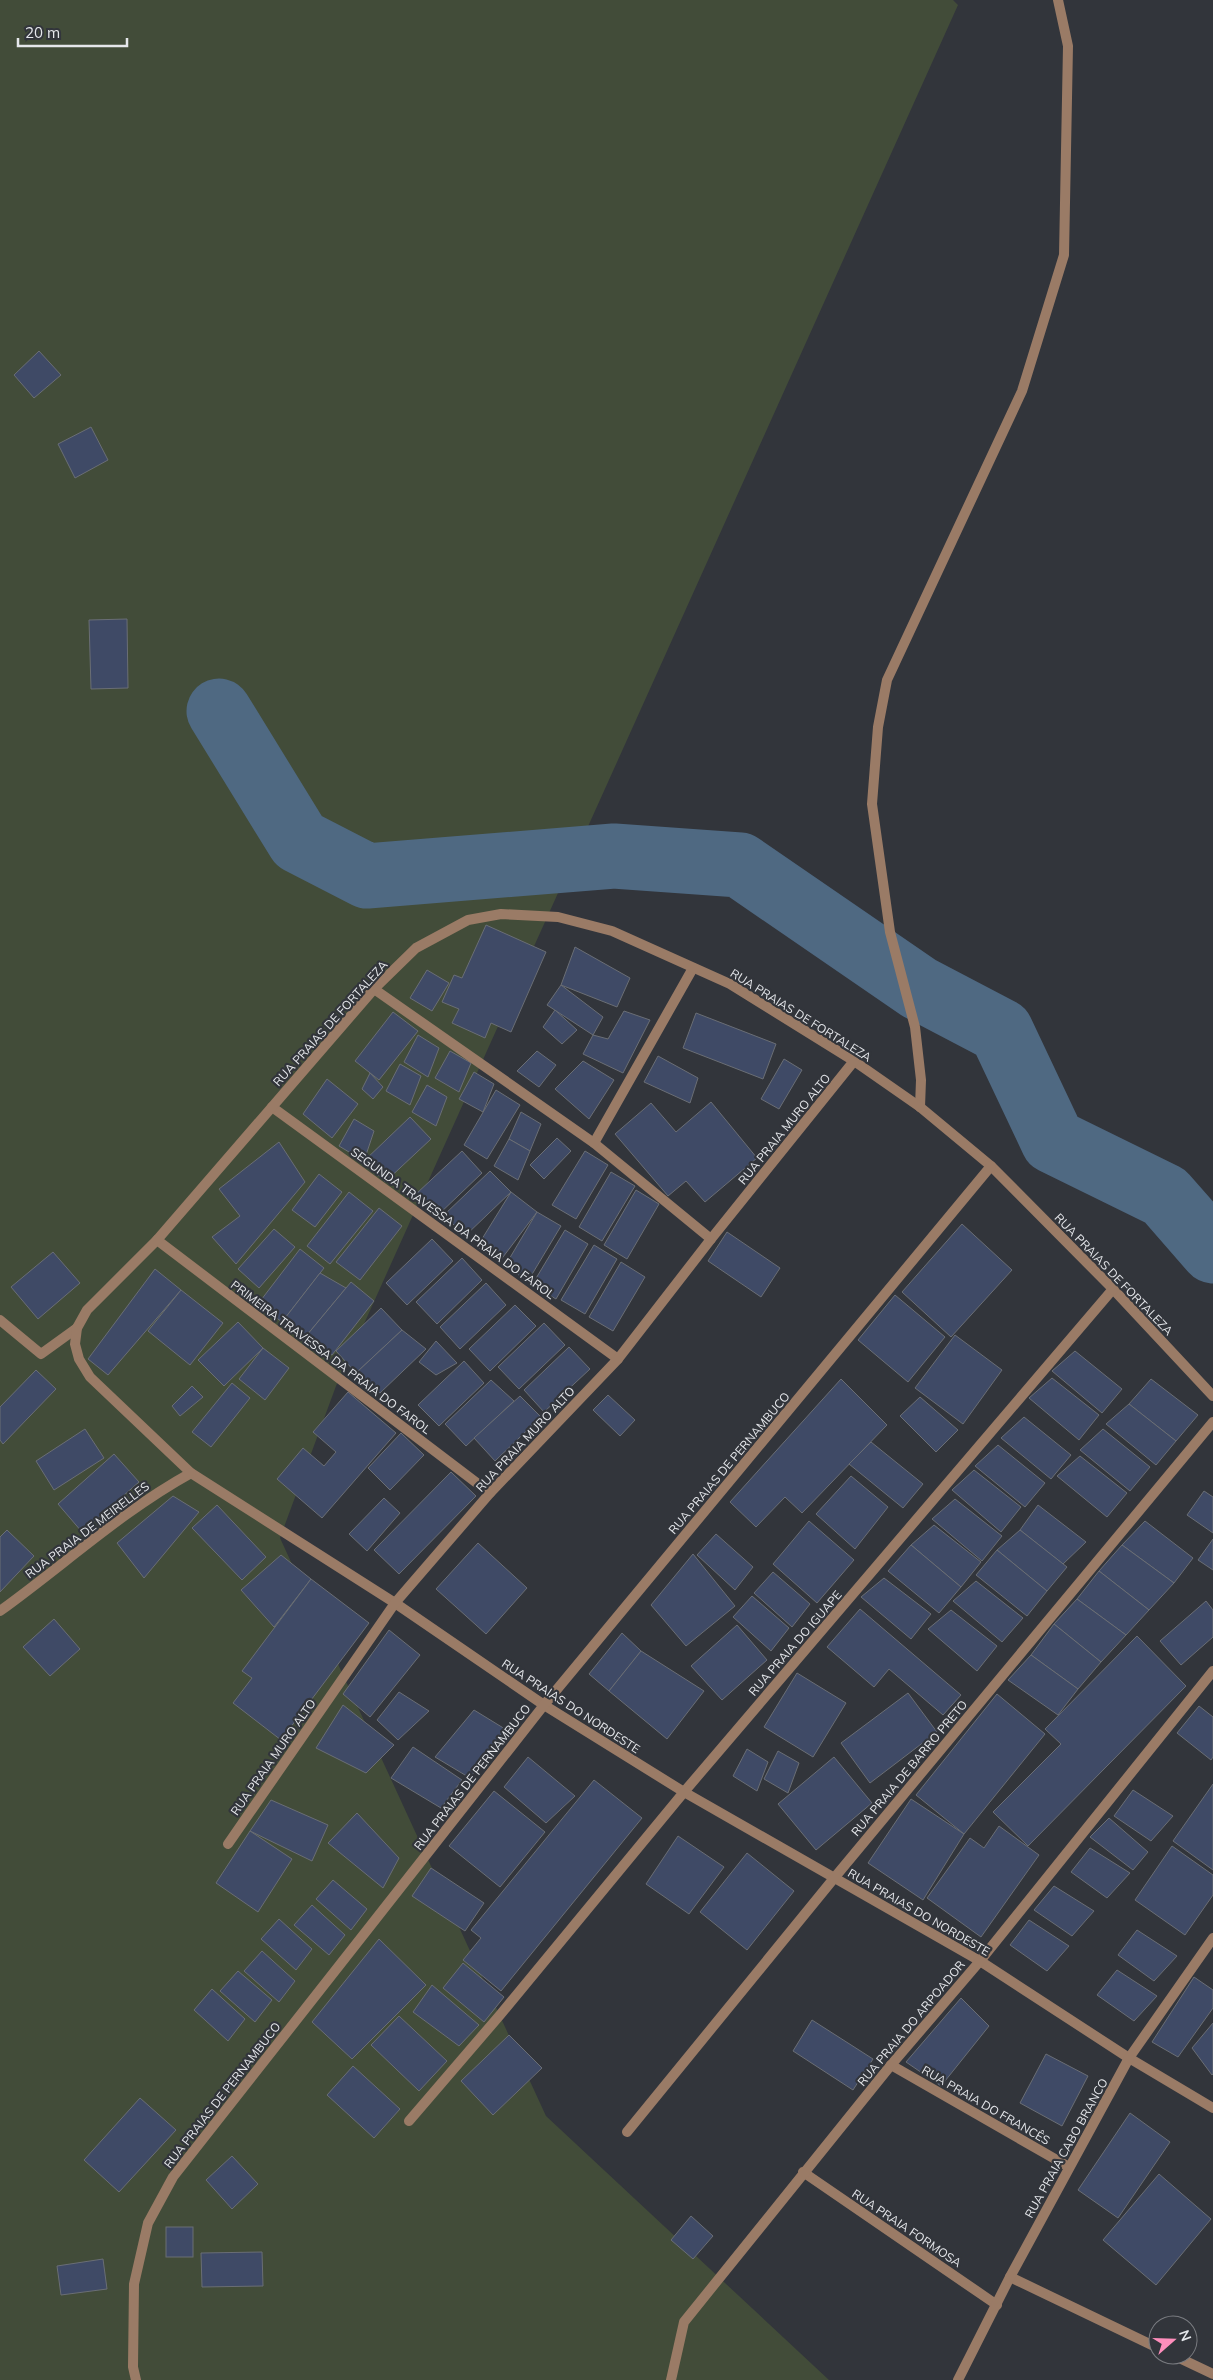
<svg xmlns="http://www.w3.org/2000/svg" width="1213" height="2380" viewBox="0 0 1213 2380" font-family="Mulish,sans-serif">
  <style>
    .green { fill: #424c39 }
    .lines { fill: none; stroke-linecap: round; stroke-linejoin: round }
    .river { stroke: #4f6982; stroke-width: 65 }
    .building { fill: #3f4a66; stroke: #6a6e75 }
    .minor { stroke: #9a7b66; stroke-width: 10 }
    .labels { text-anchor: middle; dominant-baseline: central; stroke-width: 4.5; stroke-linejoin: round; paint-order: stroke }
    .street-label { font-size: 12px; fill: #e5e7eb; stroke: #32353b }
  </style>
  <rect width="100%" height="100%" fill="#32353b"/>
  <path class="green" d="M0,0H953L958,5L336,1386L280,1538L546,2116L829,2380H0Z"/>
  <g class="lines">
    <path class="river" d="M219,711L299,841L367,876L614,856L740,865L919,988L1001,1031L1053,1141L1165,1196L1213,1251"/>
  </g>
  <g class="building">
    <path d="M39,351L61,375L34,398L14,375Z"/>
    <path d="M91,427L108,460L75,478L58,444Z"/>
    <path d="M127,619L128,688L91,689L89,620Z"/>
    <path d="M486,925L546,952L511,1032L491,1023L485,1038L452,1023L459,1009L442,1002L454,975L462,978Z"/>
    <path d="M575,947L630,978L617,1007L561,985Z"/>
    <path d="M427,970L449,983L432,1011L410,998Z"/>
    <path d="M561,985L603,1017L593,1035L547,1005Z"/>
    <path d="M555,1010L577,1030L562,1044L543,1027Z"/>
    <path d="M624,1011L650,1020L623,1073L583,1054L593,1035L608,1039Z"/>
    <path d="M393,1012L418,1031L379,1080L355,1061Z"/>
    <path d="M696,1013L776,1044L763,1079L683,1048Z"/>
    <path d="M418,1035L439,1048L428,1077L404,1062Z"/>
    <path d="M450,1051L471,1063L459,1092L435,1078Z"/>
    <path d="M537,1051L556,1065L539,1087L517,1071Z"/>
    <path d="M658,1056L698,1078L690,1103L644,1082Z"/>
    <path d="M784,1059L802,1070L779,1109L761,1099Z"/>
    <path d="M583,1061L614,1080L589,1119L555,1089Z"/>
    <path d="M400,1064L421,1076L410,1105L386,1091Z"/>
    <path d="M474,1072L494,1084L483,1112L459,1099Z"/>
    <path d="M370,1073L383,1087L373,1099L362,1089Z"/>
    <path d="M327,1079L358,1104L332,1138L303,1114Z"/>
    <path d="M427,1085L447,1097L436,1126L412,1112Z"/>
    <path d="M496,1090L520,1105L487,1159L464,1145Z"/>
    <path d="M711,1102L757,1158L705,1202L686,1181L668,1196L615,1134L651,1103L676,1132Z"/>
    <path d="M521,1112L541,1124L530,1151L509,1139Z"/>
    <path d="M410,1117L431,1139L385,1182L364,1161Z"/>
    <path d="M354,1119L374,1131L364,1161L339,1146Z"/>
    <path d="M557,1138L571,1151L544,1179L530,1165Z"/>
    <path d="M509,1139L530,1151L518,1180L494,1166Z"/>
    <path d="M279,1142L305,1182L236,1264L212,1237L240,1216L219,1189Z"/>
    <path d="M462,1151L482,1173L437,1216L416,1194Z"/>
    <path d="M585,1151L608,1165L576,1219L552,1205Z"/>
    <path d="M490,1171L511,1192L465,1236L444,1215Z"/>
    <path d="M611,1172L635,1186L602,1241L579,1227Z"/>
    <path d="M319,1174L342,1192L315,1227L292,1210Z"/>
    <path d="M636,1190L659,1204L627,1259L604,1245Z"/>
    <path d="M349,1192L373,1211L330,1264L307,1246Z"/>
    <path d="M511,1192L537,1212L500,1261L477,1247Z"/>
    <path d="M379,1208L402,1226L360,1280L336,1262Z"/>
    <path d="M537,1212L561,1226L528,1281L505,1266Z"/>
    <path d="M962,1224L1012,1270L951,1337L902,1292Z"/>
    <path d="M274,1229L295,1247L259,1288L238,1269Z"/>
    <path d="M565,1230L588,1244L556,1299L532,1285Z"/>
    <path d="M727,1232L780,1268L761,1297L708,1261Z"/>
    <path d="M432,1239L453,1261L407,1305L386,1283Z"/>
    <path d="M594,1245L617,1259L585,1314L561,1300Z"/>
    <path d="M300,1249L324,1268L282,1322L258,1304Z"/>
    <path d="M53,1252L80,1283L38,1319L11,1287Z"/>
    <path d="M462,1258L482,1280L437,1324L416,1302Z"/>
    <path d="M621,1262L645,1277L613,1331L589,1317Z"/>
    <path d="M155,1269L181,1290L108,1375L88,1359Z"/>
    <path d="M320,1273L346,1288L302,1341L282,1322Z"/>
    <path d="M351,1282L374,1301L332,1355L302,1341Z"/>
    <path d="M486,1283L506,1305L460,1349L440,1327Z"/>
    <path d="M181,1290L223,1323L190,1365L148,1331Z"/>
    <path d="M895,1295L945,1337L908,1382L858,1340Z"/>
    <path d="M515,1305L536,1326L490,1371L469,1349Z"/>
    <path d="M381,1308L402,1330L356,1373L336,1351Z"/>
    <path d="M238,1322L263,1348L224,1386L198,1360Z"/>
    <path d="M544,1323L565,1345L519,1389L498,1367Z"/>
    <path d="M402,1330L426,1349L380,1393L356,1373Z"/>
    <path d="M955,1335L1002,1370L963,1424L915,1388Z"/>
    <path d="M436,1341L457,1363L436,1375L419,1362Z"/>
    <path d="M569,1347L590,1369L544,1412L524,1390Z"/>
    <path d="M263,1348L289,1368L265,1400L239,1379Z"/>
    <path d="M1075,1351L1122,1389L1102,1413L1052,1371Z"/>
    <path d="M464,1361L484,1383L439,1426L418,1405Z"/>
    <path d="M36,1370L56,1389L3,1444L0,1440V1407Z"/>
    <path d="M1052,1378L1099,1415L1079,1440L1029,1398Z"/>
    <path d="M841,1379L887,1425L802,1513L785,1497L756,1527L730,1502Z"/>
    <path d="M1151,1379L1198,1415L1176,1441L1129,1404Z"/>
    <path d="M491,1380L514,1401L466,1446L445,1424Z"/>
    <path d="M232,1383L250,1398L211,1447L192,1432Z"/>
    <path d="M192,1386L203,1397L180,1416L172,1406Z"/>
    <path d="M348,1392L396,1433L322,1518L277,1479L303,1448L324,1466L336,1452L313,1432Z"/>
    <path d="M608,1395L635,1420L620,1436L593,1410Z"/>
    <path d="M520,1396L541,1417L495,1461L474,1438Z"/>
    <path d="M920,1397L958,1430L936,1452L900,1416Z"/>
    <path d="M1129,1404L1176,1441L1156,1465L1106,1424Z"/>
    <path d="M1024,1417L1071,1455L1051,1479L1001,1438Z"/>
    <path d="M85,1429L104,1458L54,1490L36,1461Z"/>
    <path d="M1103,1429L1150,1467L1130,1491L1080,1450Z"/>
    <path d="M401,1433L424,1455L390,1490L368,1468Z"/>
    <path d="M871,1442L923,1484L903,1508L849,1464Z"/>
    <path d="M998,1445L1045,1483L1025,1507L975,1466Z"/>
    <path d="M114,1454L139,1482L82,1532L58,1504Z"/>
    <path d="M1080,1456L1127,1493L1107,1517L1057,1476Z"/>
    <path d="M974,1470L1021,1507L1001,1532L952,1490Z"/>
    <path d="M451,1472L476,1496L399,1574L374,1550Z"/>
    <path d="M851,1476L888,1507L855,1549L816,1514Z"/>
    <path d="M1204,1491L1213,1497V1533L1187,1515Z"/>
    <path d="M173,1496L199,1512L144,1578L117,1543Z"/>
    <path d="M384,1498L400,1513L367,1551L349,1534Z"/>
    <path d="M955,1499L1002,1536L982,1561L932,1519Z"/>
    <path d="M217,1505L266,1557L242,1580L192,1528Z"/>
    <path d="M1038,1505L1086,1542L1063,1564L1020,1530Z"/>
    <path d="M809,1521L854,1560L817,1603L773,1564Z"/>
    <path d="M1145,1521L1193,1558L1174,1583L1122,1545Z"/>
    <path d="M934,1525L981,1562L961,1587L911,1545Z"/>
    <path d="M7,1530L34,1556L0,1592V1537Z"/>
    <path d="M1020,1530L1067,1567L1047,1591L997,1550Z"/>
    <path d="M716,1534L753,1567L735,1590L697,1555Z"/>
    <path d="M1213,1539V1570L1198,1560Z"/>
    <path d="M478,1543L527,1588L486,1634L436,1589Z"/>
    <path d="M911,1545L961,1587L939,1613L888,1571Z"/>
    <path d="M1122,1545L1174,1583L1149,1610L1099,1571Z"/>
    <path d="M997,1550L1047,1591L1027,1616L976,1575Z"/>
    <path d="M693,1554L735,1606L686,1646L651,1605Z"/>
    <path d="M281,1555L311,1579L274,1627L241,1590Z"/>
    <path d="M1099,1571L1149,1610L1126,1635L1077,1599Z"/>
    <path d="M773,1572L810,1604L792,1627L754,1593Z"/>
    <path d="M884,1578L931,1614L911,1639L861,1597Z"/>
    <path d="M311,1579L369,1623L281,1740L233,1703L252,1678L242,1671Z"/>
    <path d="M976,1581L1023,1618L1002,1642L953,1601Z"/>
    <path d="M752,1596L789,1628L771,1651L733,1617Z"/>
    <path d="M1077,1599L1126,1635L1101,1662L1054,1624Z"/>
    <path d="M1206,1601L1213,1610V1637L1181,1665L1160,1641Z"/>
    <path d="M860,1609L961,1695L943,1715L889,1669L874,1687L827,1647Z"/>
    <path d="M951,1610L997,1646L977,1671L928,1629Z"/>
    <path d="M54,1619L80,1649L50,1676L23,1647Z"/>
    <path d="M1054,1624L1101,1662L1078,1689L1031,1655Z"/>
    <path d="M737,1625L767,1660L722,1700L691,1666Z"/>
    <path d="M389,1630L420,1655L370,1717L343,1694Z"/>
    <path d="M622,1633L641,1651L609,1691L589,1674Z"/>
    <path d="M1137,1636L1186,1686L1028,1846L993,1812L1061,1744L1045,1729Z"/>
    <path d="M641,1651L704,1691L667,1739L609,1691Z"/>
    <path d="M1031,1655L1078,1689L1058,1715L1008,1680Z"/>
    <path d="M797,1673L846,1703L813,1757L764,1727Z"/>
    <path d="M399,1692L429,1711L398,1740L377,1720Z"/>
    <path d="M908,1693L937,1732L870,1783L841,1743Z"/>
    <path d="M997,1694L1045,1734L964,1834L916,1795Z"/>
    <path d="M343,1705L394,1745L366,1773L316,1748Z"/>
    <path d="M1199,1706L1213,1717V1757L1211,1760L1177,1733Z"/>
    <path d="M474,1710L505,1729L470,1778L435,1757Z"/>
    <path d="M413,1747L462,1780L441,1808L391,1778Z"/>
    <path d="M747,1749L768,1762L757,1791L733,1776Z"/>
    <path d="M778,1751L799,1763L788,1793L764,1779Z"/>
    <path d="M528,1757L575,1796L546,1823L504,1787Z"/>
    <path d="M834,1757L872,1803L816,1850L778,1804Z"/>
    <path d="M594,1780L642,1818L501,1991L463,1960L481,1938L471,1930Z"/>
    <path d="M1213,1784V1870L1173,1841Z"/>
    <path d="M1133,1790L1173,1816L1151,1841L1114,1816Z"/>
    <path d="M494,1791L545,1832L500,1887L449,1846Z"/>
    <path d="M911,1799L964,1834L923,1900L868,1863Z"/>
    <path d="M271,1800L328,1825L312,1861L250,1831Z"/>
    <path d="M357,1813L399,1858L383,1888L328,1843Z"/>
    <path d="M1109,1818L1148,1852L1133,1870L1090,1837Z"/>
    <path d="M999,1826L1039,1855L981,1937L927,1898L970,1838L984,1848Z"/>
    <path d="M250,1831L292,1859L258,1912L216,1883Z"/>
    <path d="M678,1836L724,1867L689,1914L646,1884Z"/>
    <path d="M1172,1846L1213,1875V1895L1185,1935L1135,1900Z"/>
    <path d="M1090,1848L1130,1873L1107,1898L1071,1872Z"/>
    <path d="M747,1853L794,1891L747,1950L700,1912Z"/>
    <path d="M431,1868L484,1903L465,1931L412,1896Z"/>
    <path d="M333,1880L367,1909L351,1930L316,1899Z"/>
    <path d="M1054,1886L1094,1911L1072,1936L1034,1910Z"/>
    <path d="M312,1905L345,1935L329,1955L294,1925Z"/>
    <path d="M279,1919L312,1949L296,1970L261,1939Z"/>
    <path d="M1029,1920L1069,1946L1047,1971L1010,1945Z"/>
    <path d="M1137,1930L1177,1956L1154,1981L1118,1955Z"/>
    <path d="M379,1939L426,1985L352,2059L312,2022Z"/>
    <path d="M262,1951L295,1981L279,2002L244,1971Z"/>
    <path d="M463,1963L504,1997L484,2022L443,1988Z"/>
    <path d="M1117,1970L1157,1996L1134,2021L1097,1995Z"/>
    <path d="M238,1971L272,2000L255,2022L220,1991Z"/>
    <path d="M1194,1977L1213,1990V2008L1178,2057L1152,2042Z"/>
    <path d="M432,1985L479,2025L459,2046L413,2012Z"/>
    <path d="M212,1989L245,2019L228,2041L194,2010Z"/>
    <path d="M961,1998L989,2026L941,2086L906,2062Z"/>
    <path d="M399,2016L447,2061L419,2091L371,2045Z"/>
    <path d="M812,2020L873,2059L853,2090L793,2051Z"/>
    <path d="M1213,2023V2074L1212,2075L1192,2048Z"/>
    <path d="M509,2035L542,2068L493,2115L461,2081Z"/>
    <path d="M1046,2054L1088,2076L1062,2126L1020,2103Z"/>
    <path d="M353,2066L400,2109L374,2138L327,2095Z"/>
    <path d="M140,2098L176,2130L119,2192L84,2160Z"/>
    <path d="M1130,2113L1170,2142L1118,2218L1078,2190Z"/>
    <path d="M232,2156L258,2184L232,2209L206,2180Z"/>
    <path d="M1159,2174L1211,2219L1156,2285L1103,2240Z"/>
    <path d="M691,2216L713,2236L693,2259L671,2240Z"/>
    <rect x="166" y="2227" width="27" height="30"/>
    <path d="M262,2252L263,2286L202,2287L201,2253Z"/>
    <path d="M103,2259L107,2289L61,2295L57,2266Z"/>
  </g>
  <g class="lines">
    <g class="minor">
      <path d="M374,989L594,1143L711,1239"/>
      <path d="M272,1107L618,1359"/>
      <path d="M920,1107L921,1080L915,1027L890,932L872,804L878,727L887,680L1022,391L1064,255L1068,46L1058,0"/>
      <path d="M594,1143L693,968"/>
      <path d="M157,1240L490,1493"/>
      <path d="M0,1320L41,1354L77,1328"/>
      <path d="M1213,1396L1113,1289L991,1166L920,1107L854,1061L730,984L612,931L558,917L501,914L468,920L416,948L374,989L157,1240L87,1310L77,1328L75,1344L79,1359L90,1377L191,1473L395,1603L544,1705L684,1792L980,1961L1129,2058L1213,2108"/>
      <path d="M0,1611C64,1565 122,1511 191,1473"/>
      <path d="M228,1844L395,1603L490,1493L618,1359L711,1239L854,1061"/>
      <path d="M891,2065L1069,2167"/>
      <path d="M409,2121L500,2015L684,1792L1113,1289"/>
      <path d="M627,2132L835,1877L1213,1422"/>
      <path d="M803,2172L997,2305"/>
      <path d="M1010,2277L1158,2348"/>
      <path d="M1173,2355L1213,2374"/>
      <path d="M136,2380L133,2367L134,2284L148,2223L173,2177L544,1705L991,1166"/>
      <path d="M671,2380L684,2322L891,2065L980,1961L1213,1671"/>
      <path d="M958,2380L1010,2277L1129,2058L1213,1938"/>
    </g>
  </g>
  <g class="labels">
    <g class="street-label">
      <text transform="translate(801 1015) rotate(32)">RUA PRAIAS DE FORTALEZA</text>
      <text transform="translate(330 1023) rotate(-48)">RUA PRAIAS DE FORTALEZA</text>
      <text transform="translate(784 1129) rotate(-51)">RUA PRAIA MURO ALTO</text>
      <text transform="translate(453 1223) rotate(36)">SEGUNDA TRAVESSA DA PRAIA DO FAROL</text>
      <text transform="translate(1114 1274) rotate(46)">RUA PRAIAS DE FORTALEZA</text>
      <text transform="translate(331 1357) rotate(37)">PRIMEIRA TRAVESSA DA PRAIA DO FAROL</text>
      <text transform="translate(525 1439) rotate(-47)">RUA PRAIA MURO ALTO</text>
      <text transform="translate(729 1463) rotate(-50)">RUA PRAIAS DE PERNAMBUCO</text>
      <text transform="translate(87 1530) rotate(-37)">RUA PRAIA DE MEIRELLES</text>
      <text transform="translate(795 1643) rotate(-49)">RUA PRAIA DO IGUAPE</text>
      <text transform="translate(571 1706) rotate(33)">RUA PRAIAS DO NORDESTE</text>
      <text transform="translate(273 1757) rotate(-55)">RUA PRAIA MURO ALTO</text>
      <text transform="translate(909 1768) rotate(-50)">RUA PRAIA DE BARRO PRETO</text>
      <text transform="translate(472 1777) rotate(-52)">RUA PRAIAS DE PERNAMBUCO</text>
      <text transform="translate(919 1912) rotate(30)">RUA PRAIAS DO NORDESTE</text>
      <text transform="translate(911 2023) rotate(-50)">RUA PRAIA DO ARPOADOR</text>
      <text transform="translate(222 2095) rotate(-52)">RUA PRAIAS DE PERNAMBUCO</text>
      <text transform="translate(986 2105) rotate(30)">RUA PRAIA DO FRANCÊS</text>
      <text transform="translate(1066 2148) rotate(-61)">RUA PRAIA CABO BRANCO</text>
      <text transform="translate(907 2228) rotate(34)">RUA PRAIA FORMOSA</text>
    </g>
  </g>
  <g transform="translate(1173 2340) rotate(70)"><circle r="24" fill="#32353b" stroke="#7a7c81"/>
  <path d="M0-4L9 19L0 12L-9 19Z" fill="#fe8ebc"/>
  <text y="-8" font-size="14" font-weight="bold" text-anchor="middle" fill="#e5e7eb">N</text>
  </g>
  <path d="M18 38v8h109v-8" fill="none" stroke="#e5e7eb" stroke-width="2.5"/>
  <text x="25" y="38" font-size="15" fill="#e5e7eb" stroke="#32353b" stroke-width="4" paint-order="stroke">20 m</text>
</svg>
